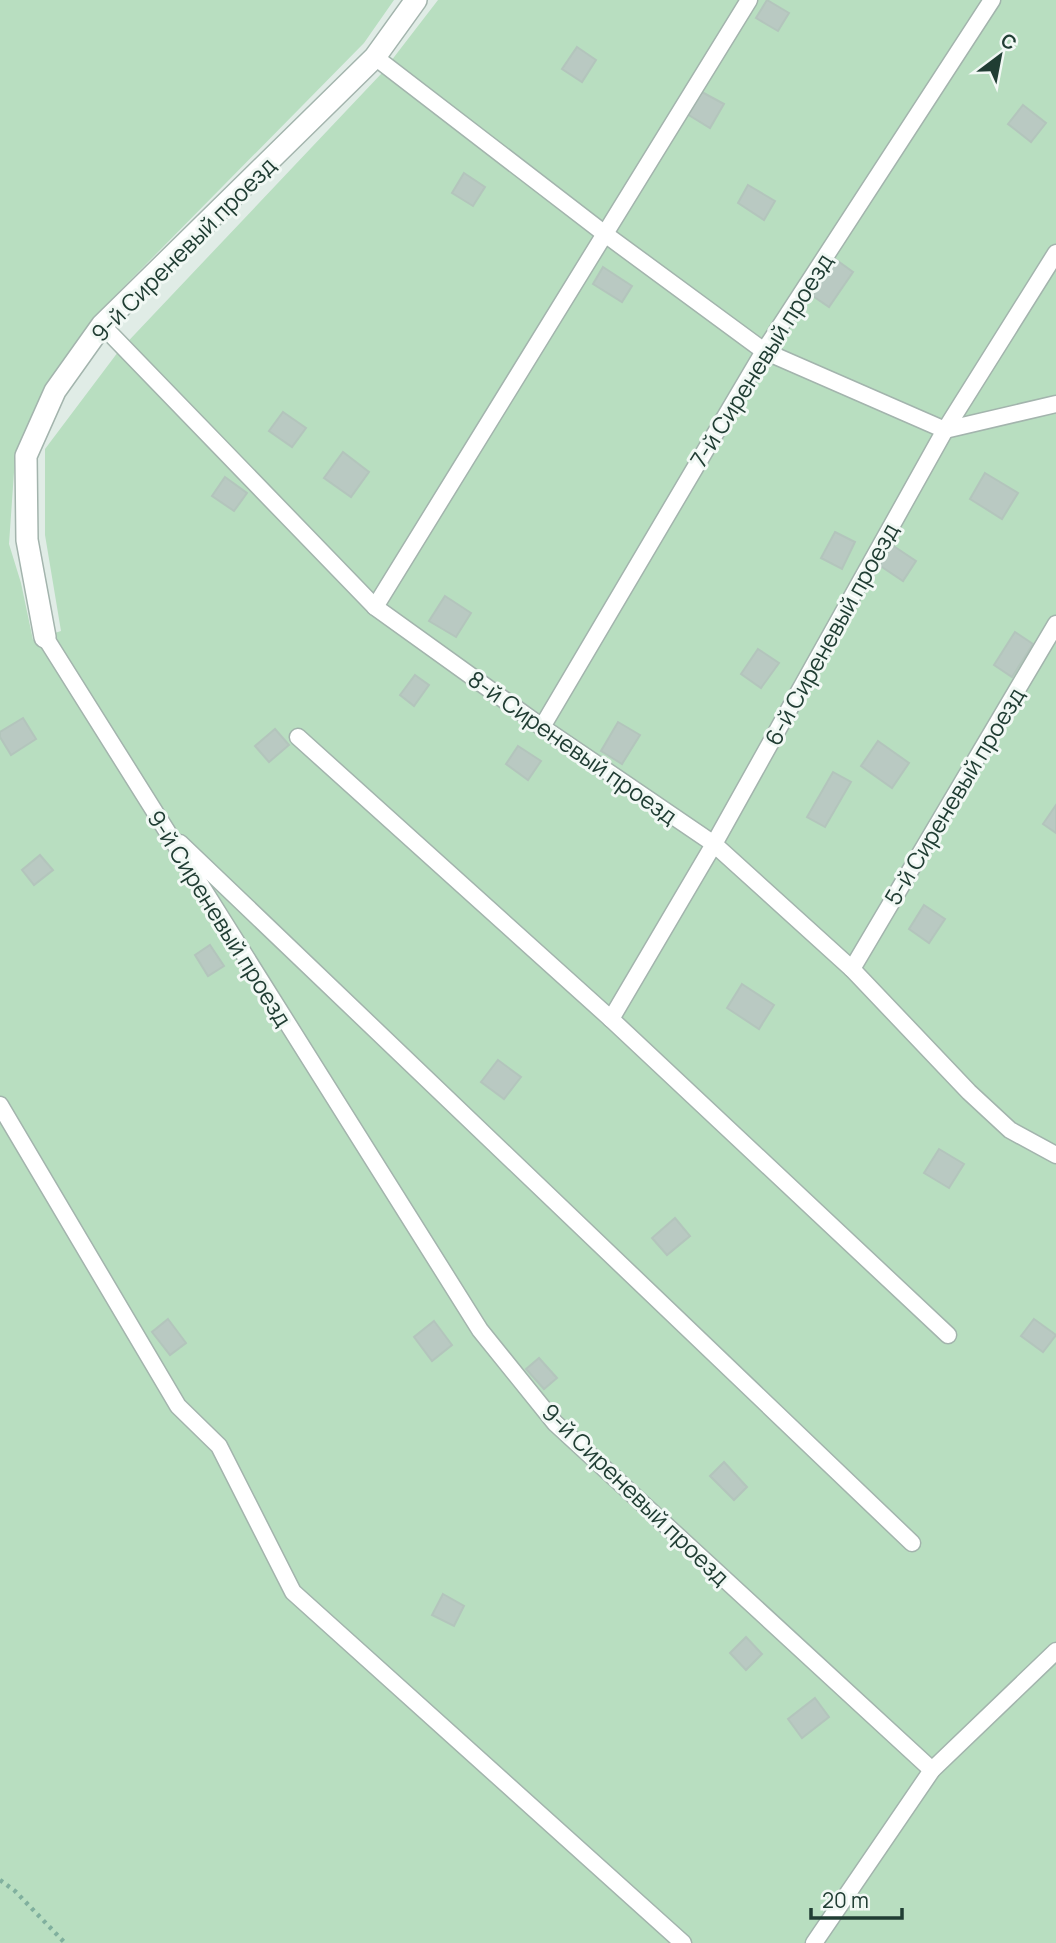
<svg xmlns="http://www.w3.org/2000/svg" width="1056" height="1943" viewBox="0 0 1056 1943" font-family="Manrope,sans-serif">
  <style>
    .green { fill: #b8dec0 }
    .building { fill: #b9c9c2; stroke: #b3c5bc; stroke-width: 2 }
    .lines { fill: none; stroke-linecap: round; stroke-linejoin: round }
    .service-casing { stroke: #a3b4ad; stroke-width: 19 }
    .minor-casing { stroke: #a3b4ad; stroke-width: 24 }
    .path { stroke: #80b09e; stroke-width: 4.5; stroke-dasharray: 3.5 5; stroke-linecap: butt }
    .service { stroke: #fff; stroke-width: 16 }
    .minor { stroke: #fff; stroke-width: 21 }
    .labels { text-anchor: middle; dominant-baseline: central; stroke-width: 6; stroke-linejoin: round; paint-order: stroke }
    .street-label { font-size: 23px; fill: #203d33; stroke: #f1f8f4 }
  </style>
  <rect width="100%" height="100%" fill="#e0ece6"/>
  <path class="green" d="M0,0H394L364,43L96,315L48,384L15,458L9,544L21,583L33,640L61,631L45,535V449L118,352L381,74L438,0H1056V1943H0Z"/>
  <g class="building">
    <path d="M767,0L789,13L778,31L756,18Z"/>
    <path d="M577,47L596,60L582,82L562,69Z"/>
    <path d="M700,91L724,104L710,128L687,114Z"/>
    <path d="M1023,105L1046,123L1031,142L1008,124Z"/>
    <path d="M464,173L485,187L473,206L452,193Z"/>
    <path d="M748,185L775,201L764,220L738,203Z"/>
    <path d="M831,256L853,272L829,307L807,292Z"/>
    <path d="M603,267L632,286L622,302L593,284Z"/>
    <path d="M283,412L306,428L292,447L269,431Z"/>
    <path d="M343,452L369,472L351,497L324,478Z"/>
    <path d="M985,473L1018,493L1002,519L970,499Z"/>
    <path d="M225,477L247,493L234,511L212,496Z"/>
    <path d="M835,532L855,542L842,569L821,558Z"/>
    <path d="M889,543L916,561L903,581L876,563Z"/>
    <path d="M445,596L471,613L456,637L429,621Z"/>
    <path d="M1015,632L1033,644L1012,677L994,665Z"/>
    <path d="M758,649L779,663L761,688L741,674Z"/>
    <path d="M415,675L429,685L414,706L400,695Z"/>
    <path d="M23,718L36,739L11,755L0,737V732Z"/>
    <path d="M618,722L640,735L622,764L601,751Z"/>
    <path d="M275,729L289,745L269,762L255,746Z"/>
    <path d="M878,741L909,763L892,788L861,766Z"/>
    <path d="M518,746L541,761L528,780L506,764Z"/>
    <path d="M833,772L851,782L825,827L807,817Z"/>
    <path d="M1056,805V833L1043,824Z"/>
    <path d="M40,855L53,870L34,885L22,870Z"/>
    <path d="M924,905L945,919L929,943L909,929Z"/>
    <path d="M210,945L224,966L208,976L195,955Z"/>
    <path d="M742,984L774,1005L759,1029L727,1008Z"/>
    <path d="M498,1060L521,1077L504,1099L481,1082Z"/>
    <path d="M939,1149L964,1164L949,1188L924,1173Z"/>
    <path d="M675,1218L690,1236L667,1255L652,1238Z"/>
    <path d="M168,1319L186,1343L170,1355L152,1332Z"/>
    <path d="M1034,1319L1056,1335L1043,1352L1021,1336Z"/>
    <path d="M434,1321L452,1345L432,1361L414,1337Z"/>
    <path d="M539,1358L557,1378L544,1389L526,1369Z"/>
    <path d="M724,1462L747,1487L734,1500L710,1476Z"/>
    <path d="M443,1594L464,1606L454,1626L432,1615Z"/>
    <path d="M746,1637L762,1654L746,1670L730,1653Z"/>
    <path d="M815,1698L829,1717L802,1738L788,1719Z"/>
  </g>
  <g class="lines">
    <g class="service-casing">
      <g id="service">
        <path d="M375,57L605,234L764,351L945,430L1056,404"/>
        <path d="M102,325L375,607L542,727L714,844L852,969L969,1092L1010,1130L1056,1155"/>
        <path d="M375,607L749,0"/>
        <path d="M45,637L480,1330L555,1423L932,1770"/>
        <path d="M542,727L764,351L992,0"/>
        <path d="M298,737L611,1019L948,1335"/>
        <path d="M180,843L912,1543"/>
        <path d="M852,969L1056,624"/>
        <path d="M611,1019L714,844L945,430L1056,253"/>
        <path d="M0,1105L178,1406L219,1446L293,1592L683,1943"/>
        <path d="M814,1943L932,1770L1056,1651"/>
      </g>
    </g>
    <g class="minor-casing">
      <path id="minor" d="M45,637L27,540L26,456L55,391L102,325L375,57L416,0"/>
    </g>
    <path class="path" d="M0,1880L15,1891L65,1943"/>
    <use href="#service" class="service"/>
    <use href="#minor" class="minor"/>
  </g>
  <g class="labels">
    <g class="street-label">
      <text transform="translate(183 249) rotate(-45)">9-й Сиреневый проезд</text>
      <text transform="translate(761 360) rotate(-58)">7-й Сиреневый проезд</text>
      <text transform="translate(831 634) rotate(-61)">6-й Сиреневый проезд</text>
      <text transform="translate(573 747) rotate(35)">8-й Сиреневый проезд</text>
      <text transform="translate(954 796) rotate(-59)">5-й Сиреневый проезд</text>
      <text transform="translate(220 918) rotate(58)">9-й Сиреневый проезд</text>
      <text transform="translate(636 1494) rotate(44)">9-й Сиреневый проезд</text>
    </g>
  </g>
  <g transform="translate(1000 56) rotate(32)" stroke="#f1f8f4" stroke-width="5" paint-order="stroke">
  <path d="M0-5L12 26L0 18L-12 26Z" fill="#203d33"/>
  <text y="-10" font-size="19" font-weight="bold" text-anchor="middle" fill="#203d33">С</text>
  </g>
  <path d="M811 1908v10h91v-10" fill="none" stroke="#203d33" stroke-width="3.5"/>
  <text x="822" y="1908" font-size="21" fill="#203d33" stroke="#f1f8f4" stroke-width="5" paint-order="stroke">20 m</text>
</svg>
